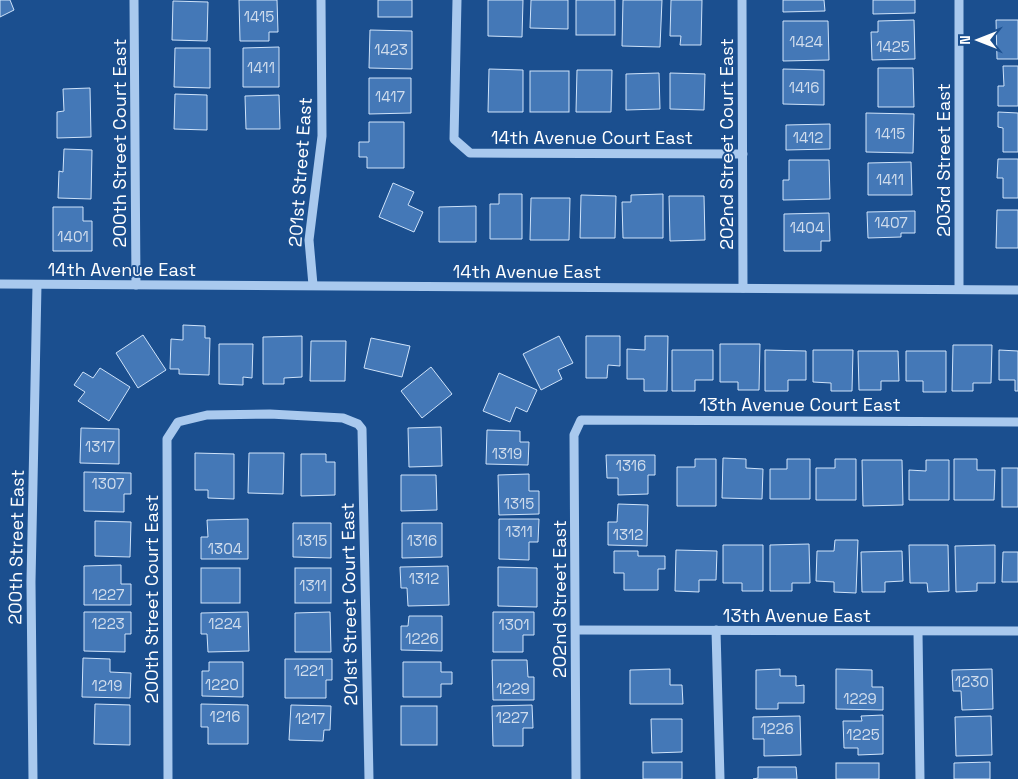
<svg xmlns="http://www.w3.org/2000/svg" width="1018" height="779" viewBox="0 0 1018 779" font-family="'Space Grotesk',sans-serif">
  <style>
    .building { fill: #4478b7; stroke: #cfe3fa }
    .lines { fill: none; stroke-linecap: round; stroke-linejoin: round }
    .minor { stroke: #a9c9ee; stroke-width: 9 }
    .labels { text-anchor: middle; dominant-baseline: central; stroke-width: 4; stroke-linejoin: round; paint-order: stroke }
    .number-label { font-size: 15px; fill: #d0dded }
    .street-label { font-size: 18px; fill: #fff; stroke: #1b4f8f }
  </style>
  <rect width="100%" height="100%" fill="#1b4f8f"/>
  <g class="building">
    <path d="M0,0H10L14,10L0,17Z"/>
    <path d="M239,0H277L278,32H269V41H240Z"/>
    <rect x="378" y="0" width="34" height="17"/>
    <path d="M488,0H523L522,37L488,36Z"/>
    <path d="M531,0H568V29L530,28Z"/>
    <rect x="576" y="0" width="39" height="35"/>
    <path d="M623,0H662L660,47L622,46Z"/>
    <path d="M671,0H702L701,45H680L681,36H670Z"/>
    <path d="M783,0H824L825,11L783,12Z"/>
    <path d="M873,0H915V13L873,14Z"/>
    <path d="M173,1L208,2L207,41L172,40Z"/>
    <path d="M914,20L915,59L872,60L871,32H878V21Z"/>
    <path d="M996,20H1018V59H997Z"/>
    <path d="M783,21H828L829,60L783,61Z"/>
    <path d="M370,30L412,31V69L369,68Z"/>
    <path d="M279,47V87H243V48Z"/>
    <path d="M175,48H210V88L174,87Z"/>
    <path d="M1003,66H1018V106H998V86H1004Z"/>
    <path d="M878,68H913L914,107H878Z"/>
    <path d="M489,69L523,70V112H488Z"/>
    <path d="M783,69L824,70V105L783,104Z"/>
    <path d="M577,70H612L611,112H576Z"/>
    <rect x="530" y="71" width="39" height="41"/>
    <path d="M659,73L660,109L626,110V74Z"/>
    <path d="M670,73L705,74L704,110L670,109Z"/>
    <path d="M369,78H411V113L369,114Z"/>
    <path d="M90,88L91,137L57,138V112L64,111L63,89Z"/>
    <path d="M175,94L207,95V130L174,129Z"/>
    <path d="M279,95L280,129H246L245,96Z"/>
    <path d="M998,112L1018,113V152H1003V128L998,127Z"/>
    <path d="M866,113L914,114L913,153L866,152Z"/>
    <path d="M369,122H404V168H367V157H359V142H369Z"/>
    <path d="M830,124V149L786,150V125Z"/>
    <path d="M64,149L92,150L91,199L58,198L59,171L63,172Z"/>
    <path d="M998,159H1018V198H1003V178H997Z"/>
    <path d="M789,160H829L830,199L783,200V180H789Z"/>
    <path d="M911,162L912,195H868V163Z"/>
    <path d="M393,183L414,192L408,205L423,212L414,232L379,217Z"/>
    <path d="M499,194H522V239H490V204H499Z"/>
    <path d="M663,194V238H623L622,202H631V195Z"/>
    <path d="M581,195L616,196L615,238H580Z"/>
    <path d="M669,196H704L705,240L670,241Z"/>
    <path d="M531,198H570L569,240H530Z"/>
    <path d="M476,206V242H439V207Z"/>
    <path d="M53,207H83V221H92V251H53Z"/>
    <path d="M997,210H1018V248H996Z"/>
    <path d="M915,211V233H901V237L868,238L867,212Z"/>
    <path d="M829,213L830,241H821V251H784V214Z"/>
    <path d="M183,325L205,326V338H210L209,375L179,374V369H170L171,339L183,340Z"/>
    <path d="M143,335L166,370L138,388L116,353Z"/>
    <path d="M302,336V377L284,378V384H263V337Z"/>
    <path d="M559,336L573,363L558,370L562,379L541,390L523,354Z"/>
    <path d="M586,336H620V366L608,365L607,378H586Z"/>
    <path d="M645,336H668L667,391H644V379H627V349L645,350Z"/>
    <path d="M371,338L410,346L402,377L364,368Z"/>
    <path d="M311,341H346L345,381H310Z"/>
    <path d="M219,344H253L252,378L243,377V385L219,384Z"/>
    <path d="M720,344H760L759,390H738V382H720Z"/>
    <path d="M953,345H992L991,383H973V391H952Z"/>
    <path d="M672,350H713V380H695V391H672Z"/>
    <path d="M765,350L806,351V380H788V391H765Z"/>
    <path d="M813,350H853L852,391H831V383L813,382Z"/>
    <path d="M999,350L1018,351V391H1015V380H999Z"/>
    <path d="M858,351H898L899,381H881V390H859Z"/>
    <path d="M906,351H946V392H923V381H906Z"/>
    <path d="M431,367L452,394L422,418L401,391Z"/>
    <path d="M100,368L130,387L109,421L78,401L85,392L74,385L83,372L93,378Z"/>
    <path d="M499,373L537,390L527,412L516,407L510,422L483,411Z"/>
    <path d="M441,427L442,466L409,467L408,428Z"/>
    <path d="M81,428L119,429V464L80,463Z"/>
    <path d="M487,430L520,431V442H529L528,465L486,464Z"/>
    <path d="M195,453L234,454V499L208,498V490H195Z"/>
    <path d="M249,453H284L283,494L248,493Z"/>
    <path d="M301,454H326V462H335V495L301,496Z"/>
    <path d="M606,455H655V475H648V494L618,495V478H607Z"/>
    <path d="M723,458L746,459V468L763,469L762,499L722,498Z"/>
    <path d="M695,459H716V506H677V467H695Z"/>
    <path d="M787,459H810V499H770V469H787Z"/>
    <path d="M835,459H856V500H816V468H835Z"/>
    <path d="M954,459H977V470H995L994,500H954Z"/>
    <path d="M862,460H902L903,505L863,506Z"/>
    <path d="M926,460H949V500H909V470L926,471Z"/>
    <rect x="1002" y="468" width="16" height="39"/>
    <path d="M84,472L131,473V494H124V512L84,511Z"/>
    <path d="M529,474V491H539V514L499,515L498,475Z"/>
    <path d="M401,475H436L437,510L401,511Z"/>
    <path d="M618,504L648,505L647,546L608,545V522H617Z"/>
    <path d="M248,519V559H201V537H208L207,520Z"/>
    <path d="M499,519H539L538,542H529V560L499,559Z"/>
    <path d="M95,521L131,522L130,557L95,556Z"/>
    <path d="M293,523H331V558L293,557Z"/>
    <path d="M402,523H442V557L402,558Z"/>
    <path d="M835,540H858L856,593L834,592V582L816,581L817,551H834Z"/>
    <path d="M809,544L810,583H792V591H770V545Z"/>
    <path d="M723,545H763V591H742V583H723Z"/>
    <path d="M909,545H948L949,591L928,592L927,583H910Z"/>
    <path d="M995,545V583H977V591L956,592L955,546Z"/>
    <path d="M676,550L717,551L716,580H699V592L675,591Z"/>
    <path d="M614,551H638V556H665V569H658V590H624V573H614Z"/>
    <path d="M902,551L903,581L885,582V592H862L861,552Z"/>
    <path d="M1003,552H1018V582H1002Z"/>
    <path d="M121,565V584H131V605H84V566Z"/>
    <path d="M448,566L449,605L408,606L407,588H401L400,567Z"/>
    <path d="M498,567L537,568V607L498,606Z"/>
    <rect x="201" y="568" width="39" height="35"/>
    <rect x="295" y="568" width="36" height="35"/>
    <path d="M84,612H131V634H125V652L84,651Z"/>
    <path d="M248,612L249,651L208,652L207,634H201V613Z"/>
    <path d="M330,612L331,652H295V613Z"/>
    <path d="M493,612H534V635H523V652H493Z"/>
    <path d="M409,616H442V651L401,650V626H408Z"/>
    <path d="M83,658L110,659V672L131,673L130,698L82,697Z"/>
    <path d="M285,659H332V680H326V698H285Z"/>
    <path d="M492,660H527L528,677H534V700H493Z"/>
    <path d="M209,662H243V697L202,696V671H209Z"/>
    <path d="M403,662H441V672H452V684H441V697H403Z"/>
    <path d="M670,669V685H682L683,704H630V670Z"/>
    <path d="M780,669V676H796V686L804,685V703H778V709H756V670Z"/>
    <path d="M836,669L872,670V687H883V710L836,709Z"/>
    <path d="M992,669L993,709L962,710L961,691H953L952,670Z"/>
    <path d="M95,704L130,705V745L94,744Z"/>
    <path d="M201,704L248,705V744H208V727H201Z"/>
    <path d="M291,705L331,706L330,730H324L323,741L289,740Z"/>
    <path d="M532,705L533,728H523V746H493L492,706Z"/>
    <rect x="401" y="706" width="36" height="39"/>
    <path d="M883,715V754L858,755V748H844L843,721H862L861,716Z"/>
    <path d="M800,716L801,755L764,756V739H753V717Z"/>
    <path d="M991,716L992,755L956,756L955,717Z"/>
    <path d="M651,719H682V752L652,753Z"/>
    <rect x="643" y="762" width="39" height="17"/>
    <path d="M990,762V779H954V763Z"/>
    <rect x="836" y="763" width="43" height="16"/>
    <path d="M758,767H796L797,779H753L758,778Z"/>
  </g>
  <g class="lines">
    <g class="minor">
      <path d="M134,0L136,285"/>
      <path d="M457,0L454,139L470,153L743,154"/>
      <path d="M742,0L743,288"/>
      <path d="M0,284L1018,290"/>
      <path d="M313,285L309,240L322,136L321,0"/>
      <path d="M959,289V0"/>
      <path d="M576,630L1018,631"/>
      <path d="M716,630L720,779"/>
      <path d="M918,632L920,779"/>
      <path d="M33,779L31,582L37,285"/>
      <path d="M168,779L167,439L178,422L207,415L270,414L343,418L358,424L362,429L369,779"/>
      <path d="M576,779L574,435L581,420L1018,422"/>
    </g>
  </g>
  <g class="labels">
    <g class="number-label">
      <text x="259" y="16">1415</text>
      <text x="806" y="41">1424</text>
      <text x="893" y="46">1425</text>
      <text x="391" y="49">1423</text>
      <text x="261" y="67">1411</text>
      <text x="804" y="87">1416</text>
      <text x="390" y="96">1417</text>
      <text x="890" y="133">1415</text>
      <text x="808" y="137">1412</text>
      <text x="890" y="179">1411</text>
      <text x="891" y="222">1407</text>
      <text x="807" y="227">1404</text>
      <text x="73" y="236">1401</text>
      <text x="100" y="446">1317</text>
      <text x="507" y="453">1319</text>
      <text x="631" y="465">1316</text>
      <text x="108" y="483">1307</text>
      <text x="519" y="503">1315</text>
      <text x="519" y="531">1311</text>
      <text x="628" y="534">1312</text>
      <text x="312" y="540">1315</text>
      <text x="422" y="540">1316</text>
      <text x="225" y="548">1304</text>
      <text x="424" y="578">1312</text>
      <text x="313" y="585">1311</text>
      <text x="108" y="594">1227</text>
      <text x="108" y="623">1223</text>
      <text x="225" y="623">1224</text>
      <text x="514" y="624">1301</text>
      <text x="422" y="638">1226</text>
      <text x="309" y="670">1221</text>
      <text x="972" y="681">1230</text>
      <text x="222" y="684">1220</text>
      <text x="107" y="685">1219</text>
      <text x="513" y="688">1229</text>
      <text x="860" y="698">1229</text>
      <text x="225" y="716">1216</text>
      <text x="512" y="717">1227</text>
      <text x="310" y="718">1217</text>
      <text x="777" y="728">1226</text>
      <text x="863" y="734">1225</text>
    </g>
    <g class="street-label">
      <text x="592" y="137">14th Avenue Court East</text>
      <text transform="translate(119 143) rotate(-90)">200th Street Court East</text>
      <text transform="translate(726 144) rotate(-90)">202nd Street Court East</text>
      <text transform="translate(943 160) rotate(-90)">203rd Street East</text>
      <text transform="translate(300 172) rotate(-86)">201st Street East</text>
      <text x="122" y="269">14th Avenue East</text>
      <text x="527" y="271">14th Avenue East</text>
      <text x="800" y="404">13th Avenue Court East</text>
      <text transform="translate(16 547) rotate(-89)">200th Street East</text>
      <text transform="translate(151 599) rotate(-90)">200th Street Court East</text>
      <text transform="translate(559 599) rotate(-90)">202nd Street East</text>
      <text transform="translate(349 604) rotate(-91)">201st Street Court East</text>
      <text x="797" y="615">13th Avenue East</text>
    </g>
  </g>
  <g transform="translate(978 40) rotate(270)" stroke="#1b4f8f" stroke-width="4" paint-order="stroke">
  <path d="M0-4L9 19L0 12L-9 19Z" fill="#ffffff"/>
  <text y="-8" font-size="14" font-weight="bold" text-anchor="middle" fill="#ffffff">N</text>
  </g>
</svg>
